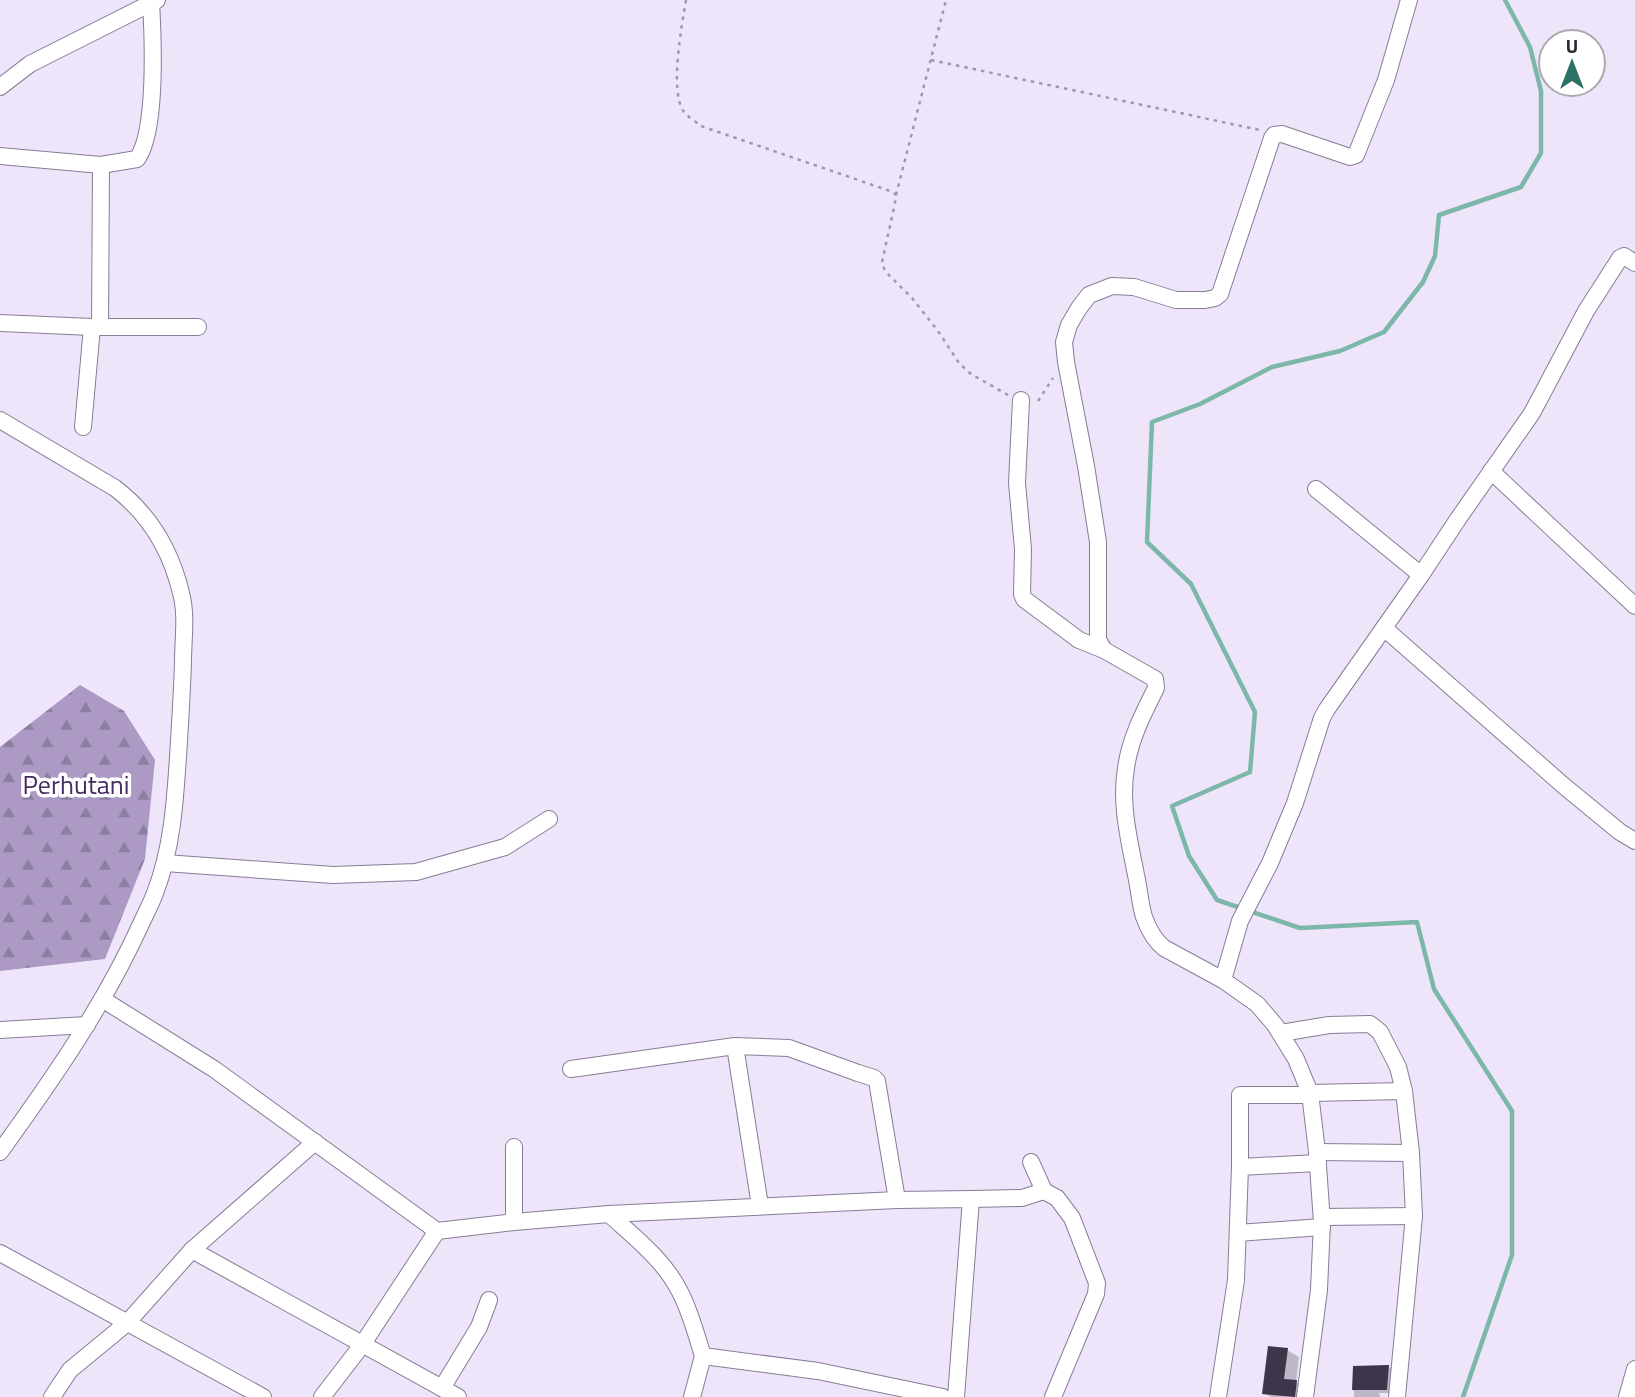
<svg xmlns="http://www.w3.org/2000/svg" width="1635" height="1397" viewBox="0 0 1635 1397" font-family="'Titillium Web',sans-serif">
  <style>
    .forest { fill: url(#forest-firs) }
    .shadow { fill: #0003 }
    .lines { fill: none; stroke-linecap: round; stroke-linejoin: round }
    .stream { stroke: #7db7a9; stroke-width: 4.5 }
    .building { fill: #3e354a }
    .minor-casing { stroke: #877c95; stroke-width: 18 }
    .path { stroke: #9f98a9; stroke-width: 2.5; stroke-dasharray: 3.5 5; stroke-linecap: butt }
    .minor { stroke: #fff; stroke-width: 16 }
    .labels { text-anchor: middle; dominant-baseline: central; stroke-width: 7; stroke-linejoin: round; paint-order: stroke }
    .park-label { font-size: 26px; fill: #452b61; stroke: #fff }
  </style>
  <defs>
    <pattern id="forest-firs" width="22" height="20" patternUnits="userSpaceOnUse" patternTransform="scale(1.75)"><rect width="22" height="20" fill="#ac9ac5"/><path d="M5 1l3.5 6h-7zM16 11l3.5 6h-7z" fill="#8c7ea1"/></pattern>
  </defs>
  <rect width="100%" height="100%" fill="#eee5fb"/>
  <path class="forest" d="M80,685L124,711L155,760L145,859L105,959L0,971V747Z"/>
  <g class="shadow">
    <path d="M1287,1350L1299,1357L1296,1382L1308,1389L1307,1397H1271L1264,1393Z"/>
    <path d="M1354,1367H1389L1396,1371L1394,1393H1379L1380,1397H1354Z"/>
  </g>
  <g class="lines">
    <path class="stream" d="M1463,1397L1512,1255V1111L1434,989L1417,922L1300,928L1217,900L1189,856L1172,806L1250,772L1255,712L1191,584L1147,542L1152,422L1200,404L1272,367L1340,351L1384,332L1423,282L1435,256L1439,215L1521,187L1541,153V91L1530,47L1505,0"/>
  </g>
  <g class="building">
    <path d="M1268,1346L1288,1348L1284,1379L1297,1380L1295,1397L1262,1394Z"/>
    <path d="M1389,1365L1387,1390H1352L1353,1366Z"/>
  </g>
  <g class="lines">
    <g class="minor-casing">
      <g id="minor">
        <path d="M0,87L30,64L157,0"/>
        <path d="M0,156L101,165L137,159C157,132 153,37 151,2"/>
        <path d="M0,323L92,327H198"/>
        <path d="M100,327L101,165"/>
        <path d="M1021,400L1017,483L1023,549L1022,594L1024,599L1079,640L1104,650"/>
        <path d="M0,420L115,488C149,514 171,551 181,593C187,615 183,639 183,662C182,694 180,725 178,757C175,803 172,849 155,893C151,904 145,915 140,926C103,1007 52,1080 0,1152"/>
        <path d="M83,427L92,327"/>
        <path d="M1491,471L1635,606"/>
        <path d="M1316,489L1421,575"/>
        <path d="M1384,628L1564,786L1620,832L1635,841"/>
        <path d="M165,863L333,875L416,872L505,847L549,819"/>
        <path d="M1223,980L1240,921L1270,863L1295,803L1322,718L1327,709L1421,575L1458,519L1532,413L1586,311L1620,258L1624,256L1635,263"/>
        <path d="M102,999L214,1069L437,1231L514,1222L609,1214C634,1237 663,1259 679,1290C690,1310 696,1334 703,1356L818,1371L943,1397"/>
        <path d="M0,1030L87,1025"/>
        <path d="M1281,1033L1329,1025L1370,1024L1380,1032L1398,1067L1404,1091L1411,1153L1414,1216L1397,1397"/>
        <path d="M571,1069L735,1046"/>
        <path d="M1310,1093L1404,1091"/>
        <path d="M514,1147V1222"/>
        <path d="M1317,1152L1411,1153"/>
        <path d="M1031,1162L1044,1191"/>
        <path d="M1240,1167V1095H1310"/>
        <path d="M971,1199L1022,1198L1044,1191L1057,1198L1072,1218L1097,1283L1096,1294L1053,1397"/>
        <path d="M760,1206L735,1046L789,1048L858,1073L874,1078L877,1081L897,1200"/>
        <path d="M609,1214L897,1200L971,1199L956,1397"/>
        <path d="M1322,1217L1414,1216"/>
        <path d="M1238,1233L1322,1227"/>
        <path d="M192,1250L458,1397"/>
        <path d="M0,1253L263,1397"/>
        <path d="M442,1388L479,1327L489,1300"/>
        <path d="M52,1397L70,1370L127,1323L192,1250L315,1142"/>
        <path d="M322,1397L362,1345L437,1231"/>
        <path d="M692,1397L703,1356"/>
        <path d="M1218,1397L1236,1280L1240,1167L1318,1163"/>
        <path d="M1305,1397L1319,1290L1322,1222L1317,1152L1310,1093L1296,1059L1275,1025L1257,1004L1223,980L1164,948C1155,941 1148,928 1144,917C1140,904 1139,888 1136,875C1129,839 1120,804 1126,768C1130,739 1143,714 1156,688L1155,679L1104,650L1098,640V542L1086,466L1066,362L1064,342L1069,325L1079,308L1089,295L1112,286L1134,287L1176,300H1205L1215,298L1220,294L1272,138L1274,135L1282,134L1350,157L1356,155L1386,80L1409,0"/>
        <path d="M1627,1397L1635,1369"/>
      </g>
    </g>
    <g class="path">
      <path d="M686,0C682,25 669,91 684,112C688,117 696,122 701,126L893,192L896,195L895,203L882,262L885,271L912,298L938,331L959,363L971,374L1008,395"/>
      <path d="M931,60L1260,130"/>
      <path d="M896,195L946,0"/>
      <path d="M1038,401L1053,378"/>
    </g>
    <use href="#minor" class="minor"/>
  </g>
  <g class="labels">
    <g class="park-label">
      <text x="76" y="784">Perhutani</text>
    </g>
  </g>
  <g transform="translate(1572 63)"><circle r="33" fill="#ffffff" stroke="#aba9ad" stroke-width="2"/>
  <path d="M0-5L12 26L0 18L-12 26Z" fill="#2e7265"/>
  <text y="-10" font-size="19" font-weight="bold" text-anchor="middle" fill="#2c2832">U</text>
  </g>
</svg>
